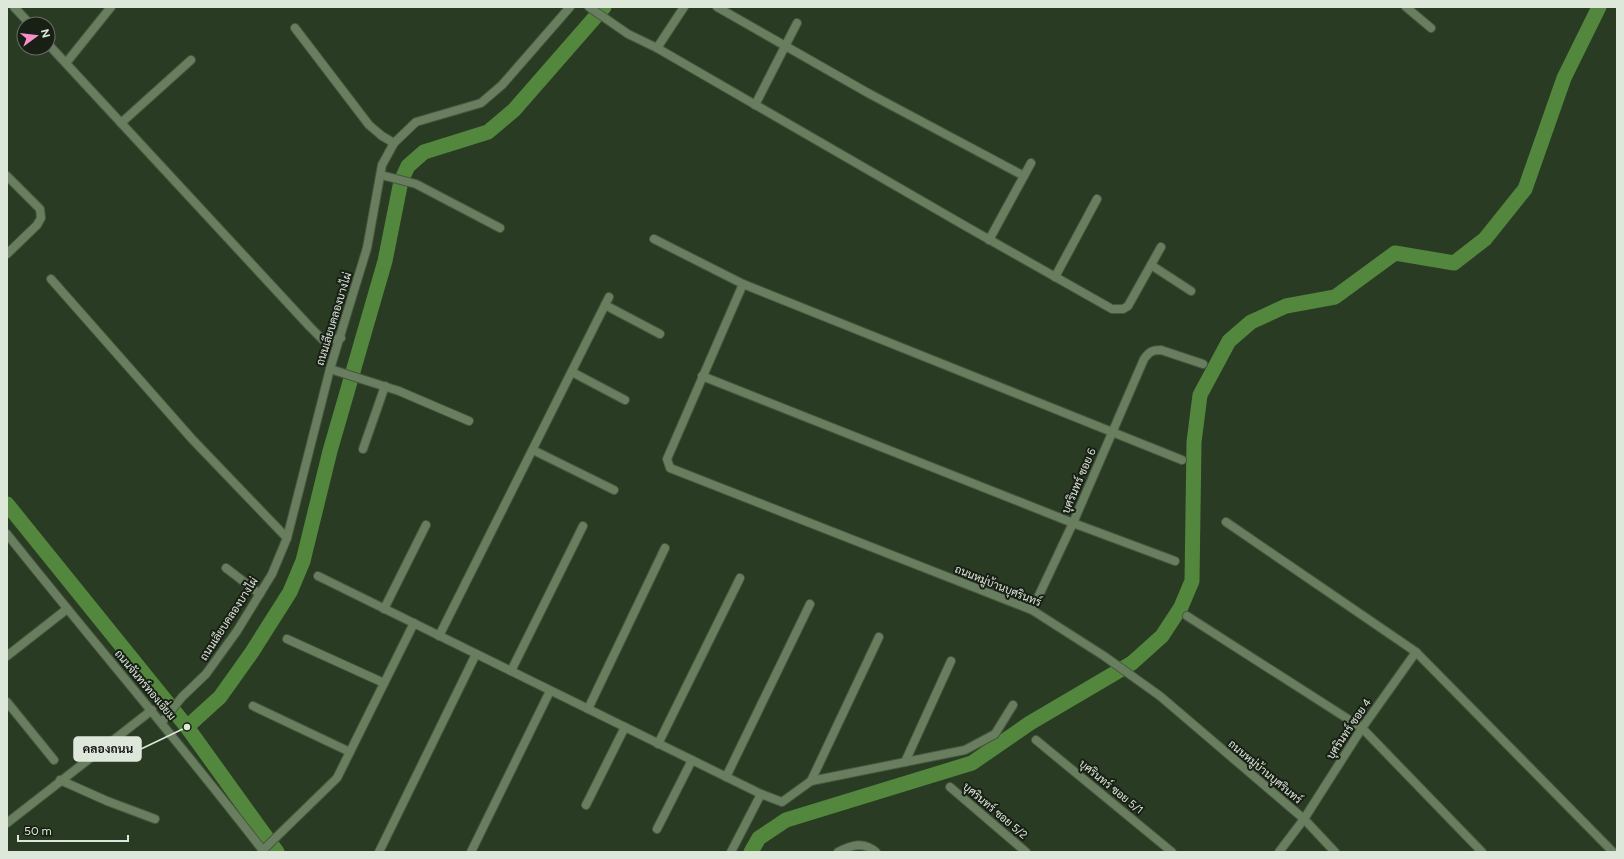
<svg xmlns="http://www.w3.org/2000/svg" width="1624" height="859" viewBox="0 0 1624 859" font-family="Figtree,Sarabun,sans-serif">
  <style>
    .lines { fill: none; stroke-linecap: round; stroke-linejoin: round }
    .canal { stroke: #53873e; stroke-width: 15 }
    .minor-casing { stroke: #475740; stroke-width: 10 }
    .tertiary-casing { stroke: #475740; stroke-width: 10 }
    .minor { stroke: #687e5f; stroke-width: 8 }
    .tertiary { stroke: #687e5f; stroke-width: 8 }
    .labels { text-anchor: middle; dominant-baseline: central; stroke-width: 4; stroke-linejoin: round; paint-order: stroke }
    .street-label { font-size: 11px; fill: #dee8da; stroke: #181f15 }
    .leader { fill: none; stroke: #dee8da; stroke-width: 1.5 }
    .callout-dot { fill: #dee8da; stroke: #181f15; stroke-width: 1.5 }
    .callout { fill: #dee8da; stroke: #dee8da; stroke-width: 1.5 }
    .callout-label { font-size: 12px; text-anchor: middle; font-weight: bold; fill: #111 }
  </style>
  <rect width="100%" height="100%" fill="#2a3b23"/>
  <g class="lines">
    <g class="canal">
      <path d="M7,504L187,727L277,852"/>
      <path d="M187,727L220,697L252,652L290,592L303,561L330,451L385,261L401,181L408,166L424,152L488,132L514,110L604,7"/>
      <path d="M751,852L759,838L786,820L972,763L1030,723L1132,663L1162,636L1181,607L1192,581L1194,442L1200,395L1229,341L1251,322L1286,306L1335,297L1395,253L1454,263L1485,239L1525,189L1564,78L1599,7"/>
    </g>
    <g class="minor-casing">
      <g id="minor">
        <path d="M14,7L30,24"/>
        <path d="M589,7L628,34L657,48L967,227L1112,309H1123L1128,306L1161,247"/>
        <path d="M717,7L868,93L1024,176"/>
        <path d="M1406,7L1431,28"/>
        <path d="M295,28L369,125L382,136L394,143"/>
        <path d="M48,44L310,327L323,340L341,338"/>
        <path d="M657,48L684,7"/>
        <path d="M66,63L111,7"/>
        <path d="M755,105L797,23"/>
        <path d="M121,123L191,60"/>
        <path d="M381,175L416,184L500,228"/>
        <path d="M7,176L40,209L41,218L37,225L7,254"/>
        <path d="M654,239L743,284L1182,460"/>
        <path d="M989,240L1031,163"/>
        <path d="M1151,265L1191,291"/>
        <path d="M1055,277L1097,199"/>
        <path d="M51,279L192,439L287,538"/>
        <path d="M743,284L667,459L670,468L1032,610L1104,656L1160,696L1304,819L1335,852"/>
        <path d="M605,305L660,334"/>
        <path d="M330,369L399,391L469,421"/>
        <path d="M572,372L625,400"/>
        <path d="M702,376L1073,523L1175,561"/>
        <path d="M363,449L385,386"/>
        <path d="M533,450L614,490"/>
        <path d="M1226,522L1416,652L1613,852"/>
        <path d="M226,568L260,594"/>
        <path d="M318,576L761,794L731,852"/>
        <path d="M384,609L426,525"/>
        <path d="M1032,610L1073,523L1144,359C1149,352 1152,350 1161,350L1203,364"/>
        <path d="M1187,616L1362,728L1482,852"/>
        <path d="M439,636L609,297"/>
        <path d="M287,639L384,683"/>
        <path d="M7,656L67,609"/>
        <path d="M511,671L583,526"/>
        <path d="M7,702L54,760"/>
        <path d="M253,706L350,752"/>
        <path d="M588,709L665,548"/>
        <path d="M1036,740L1172,852"/>
        <path d="M658,744L740,578"/>
        <path d="M905,762L951,661"/>
        <path d="M726,777L810,604"/>
        <path d="M60,780L107,801L155,819"/>
        <path d="M811,781L879,637"/>
        <path d="M950,787L1026,852"/>
        <path d="M761,794L782,802L811,781L965,750L995,734L1013,705"/>
        <path d="M586,805L625,727"/>
        <path d="M7,823L152,710"/>
        <path d="M657,829L692,760"/>
        <path d="M263,850L337,778L414,623"/>
        <path d="M379,852L476,654"/>
        <path d="M471,852L550,691"/>
        <path d="M838,852C852,845 863,841 876,852"/>
        <path d="M1279,852L1304,819L1362,728L1416,652"/>
      </g>
    </g>
    <g class="tertiary-casing">
      <g id="tertiary">
        <path d="M7,534C92,641 181,744 264,852"/>
        <path d="M162,722L182,697L206,674L237,631L272,574L287,538L330,369L367,248L382,165L394,143L416,122L481,103L502,85L570,7"/>
      </g>
    </g>
    <use href="#minor" class="minor"/>
    <use href="#tertiary" class="tertiary"/>
  </g>
  <g class="labels">
    <g class="street-label">
      <text transform="translate(334 319) rotate(-73)">ถนนเลียบคลองบางไผ่</text>
      <text transform="translate(1079 481) rotate(-67)">บุศรินทร์ ซอย 6</text>
      <text transform="translate(998 586) rotate(22)">ถนนหมู่บ้านบุศรินทร์</text>
      <text transform="translate(229 619) rotate(-57)">ถนนเลียบคลองบางไผ่</text>
      <text transform="translate(145 685) rotate(50)">ถนนจันทร์ทองเอี่ยม</text>
      <text transform="translate(1349 729) rotate(-56)">บุศรินทร์ ซอย 4</text>
      <text transform="translate(1265 772) rotate(40)">ถนนหมู่บ้านบุศรินทร์</text>
      <text transform="translate(1111 787) rotate(39)">บุศรินทร์ ซอย 5/1</text>
      <text transform="translate(995 811) rotate(40)">บุศรินทร์ ซอย 5/2</text>
    </g>
  </g>
  <path class="leader" d="M187 727L141 749"/>
  <circle class="callout-dot" cx="187" cy="727" r="4"/>
  <rect class="callout" x="74" y="737" width="67" height="24" rx="4"/>
  <g class="callout-label">
    <text x="108" y="753">คลองถนน</text>
  </g>
  <rect width="1624" height="859" fill="none" stroke="#dee8da" stroke-width="16"/>
  <g transform="translate(36 36) rotate(75)"><circle r="19" fill="#181f15" stroke="#676f64"/>
  <path d="M0-3L7 15L0 10L-7 15Z" fill="#f98fc9"/>
  <text y="-6" font-size="11" font-weight="bold" text-anchor="middle" fill="#dee8da">N</text>
  </g>
  <path d="M18 835v6h110v-6" fill="none" stroke="#dee8da" stroke-width="2"/>
  <text x="24" y="835" font-size="12" fill="#dee8da" stroke="#181f15" stroke-width="3" paint-order="stroke">50 m</text>
</svg>
